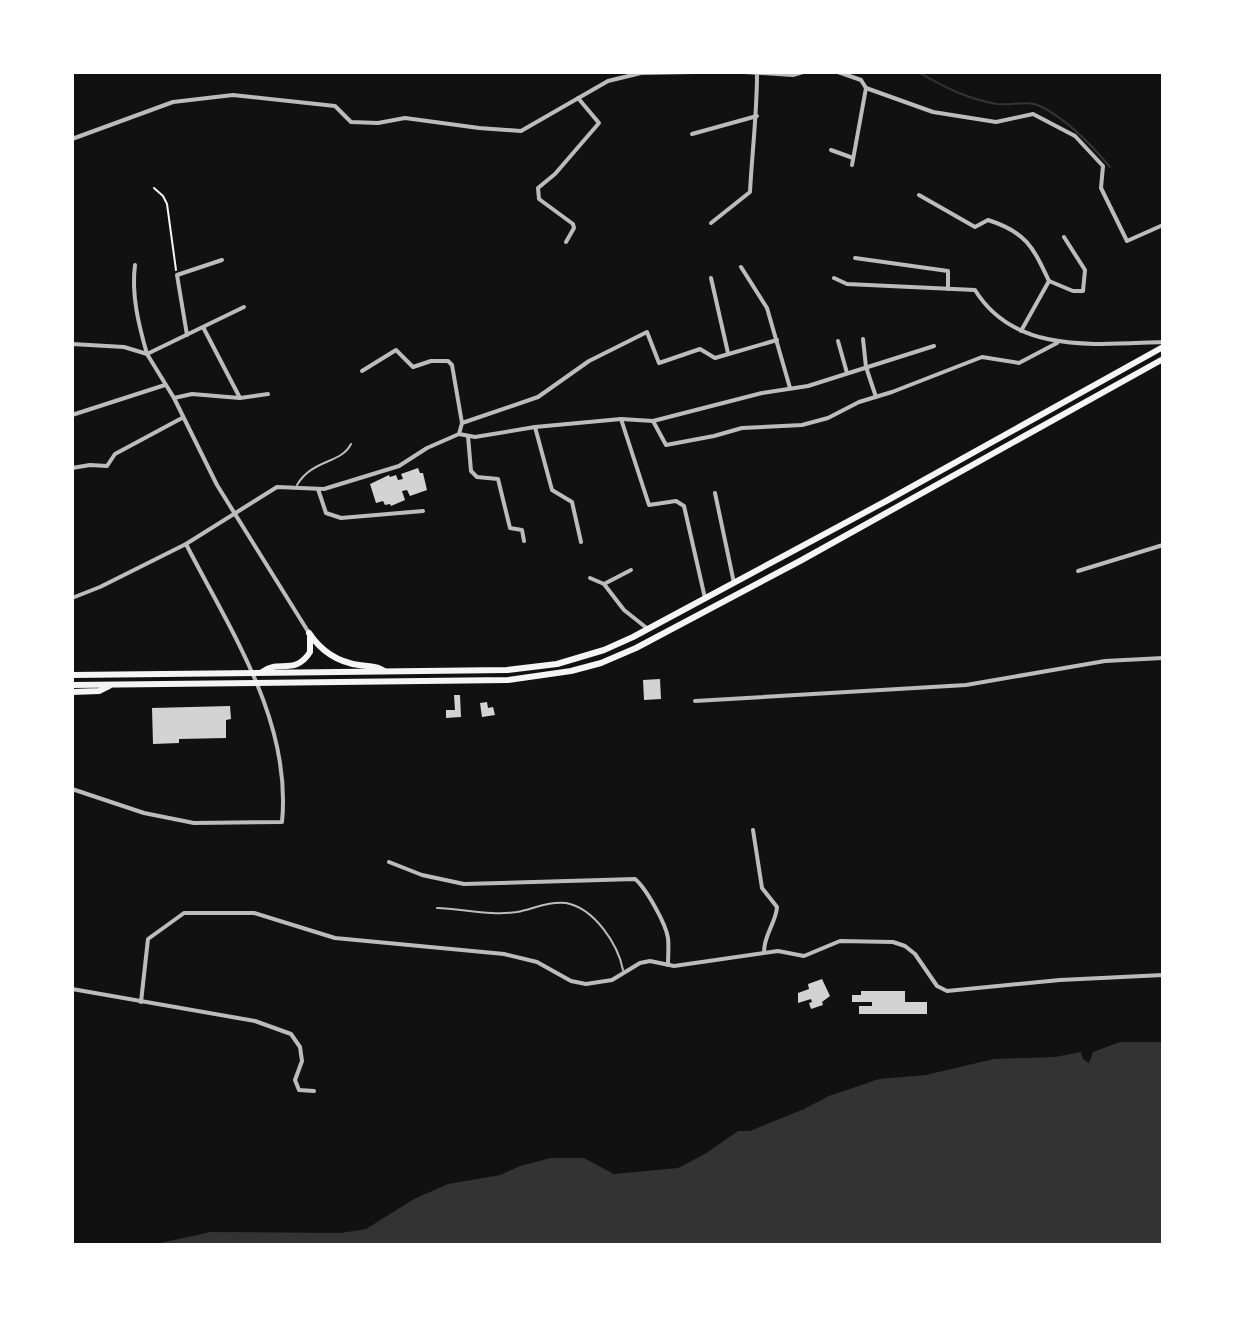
<svg xmlns="http://www.w3.org/2000/svg" width="1235" height="1317" viewBox="0 0 1235 1317" font-family="'Space Grotesk',sans-serif">
  <style>
    .water { fill: #333 }
    .lines { fill: none; stroke-linecap: round; stroke-linejoin: round }
    .stream { stroke: #333; stroke-width: 2 }
    .building { fill: #d3d3d3 }
    .path { stroke: #f5f5f5; stroke-width: 2 }
    .service { stroke: #bcbcbc; stroke-width: 2 }
    .minor { stroke: #bcbcbc; stroke-width: 4 }
    .trunk { stroke: #f5f5f5; stroke-width: 6 }
  </style>
  <rect width="100%" height="100%" fill="#111"/>
  <path class="water" d="M1120,1042H1163V1245H150L211,1232L341,1233L366,1229L414,1199L448,1184L500,1175L520,1166L551,1158H584L614,1174L678,1168L705,1154L738,1131H750L804,1109L829,1096L879,1079L926,1075L994,1059L1055,1057L1081,1052L1083,1059L1089,1063L1093,1052Z"/>
  <g class="lines">
    <path class="stream" d="M918,72C944,87 967,99 997,104C1012,106 1026,100 1040,106C1066,119 1091,144 1110,167"/>
  </g>
  <g class="building">
    <path d="M418,468L420,473H423L427,490L410,496L407,490L402,491L405,500L391,506L390,504L385,505L383,501L376,503L370,484L389,475L390,477L396,475L398,480L403,479L401,474Z"/>
    <path d="M660,679L661,699L644,700L643,680Z"/>
    <path d="M454,695H460L461,717L446,718V710H455Z"/>
    <path d="M487,702L488,708L493,707L495,715L482,717L480,703Z"/>
    <path d="M230,706L231,719L226,720V738L179,739V743L153,744L152,708Z"/>
    <path d="M822,979L830,996L822,1002L823,1005L811,1009L809,1003L812,1002L811,999L798,1003V993L809,989L808,984Z"/>
    <path d="M861,991H905V1002H927V1014H859V1006H872V1002H852V995H861Z"/>
  </g>
  <g class="lines">
    <path class="path" d="M154,188L163,196L167,204L176,270"/>
    <g class="service">
      <path d="M297,485C312,459 341,464 351,444"/>
      <path d="M437,908C463,909 492,916 517,912C533,909 549,901 566,903C594,908 618,944 623,970"/>
    </g>
    <g class="minor">
      <path d="M744,72L793,75L803,72"/>
      <path d="M838,72L861,80L866,88L933,112L996,122L1033,114L1075,136L1103,166L1101,188L1127,241L1163,225"/>
      <path d="M692,134L757,116"/>
      <path d="M72,139L173,102L233,95L335,106L351,122L378,123L405,118L479,128L521,131L608,81L641,73L694,72"/>
      <path d="M831,150L853,158"/>
      <path d="M852,165L866,88"/>
      <path d="M919,195L975,227L988,220C1026,232 1033,247 1049,281"/>
      <path d="M711,223L750,192C752,153 757,114 757,74"/>
      <path d="M566,242L574,228L573,224L539,199L538,188L555,174L599,123L578,98"/>
      <path d="M855,258L948,271V289"/>
      <path d="M135,265C131,295 139,326 147,354L244,307"/>
      <path d="M741,267L767,308L790,388"/>
      <path d="M711,278L728,353"/>
      <path d="M834,278L847,284L975,290C1015,355 1096,344 1163,342"/>
      <path d="M1049,281L1073,291H1083L1085,270L1064,237"/>
      <path d="M203,327L240,398"/>
      <path d="M1021,331L1049,281"/>
      <path d="M187,335L177,275L222,260"/>
      <path d="M863,339L866,367L876,397"/>
      <path d="M838,341L847,373"/>
      <path d="M72,344L124,347L147,354L174,398L217,485L309,633"/>
      <path d="M362,371L396,350L413,367L431,361H448L452,365L462,423"/>
      <path d="M174,398L192,394L240,398L268,394"/>
      <path d="M72,415L165,385"/>
      <path d="M621,419L649,505L676,501L684,506L705,598"/>
      <path d="M653,421L666,445L714,436L742,428L802,425L828,418L859,402L892,392L982,357L1019,363L1057,343"/>
      <path d="M535,427L552,490L572,502L581,542"/>
      <path d="M459,434L462,423L538,397L589,361L647,332L659,363L700,349L715,358L777,340"/>
      <path d="M468,436L471,471L477,477L498,479L510,528L522,530L524,541"/>
      <path d="M72,468L90,465L107,466L115,454L182,418"/>
      <path d="M318,489L326,513L341,518L423,511"/>
      <path d="M715,493L734,583"/>
      <path d="M1078,571L1163,545"/>
      <path d="M590,578L604,584L631,570"/>
      <path d="M604,584L624,610L648,629"/>
      <path d="M72,598L100,587L186,544L277,487L324,489L399,466L427,448L459,434L475,437L535,427L621,419L653,421L762,393L808,386L934,346"/>
      <path d="M695,701L966,685L1105,661L1163,658"/>
      <path d="M72,789L144,813L194,823L282,822C292,721 230,630 186,544"/>
      <path d="M753,830L762,888L777,907C776,923 764,934 764,952"/>
      <path d="M389,862L422,875L464,884L635,879C646,888 666,924 668,938C669,946 668,956 668,965"/>
      <path d="M72,989L255,1021L291,1034L300,1047L302,1061L295,1080L299,1090L314,1091"/>
      <path d="M141,1002L148,939L184,913H254L335,938L504,954L537,962L571,981L586,984L612,980L640,963L650,961L674,966L778,951L804,956L840,941L893,942L905,946L915,954L937,986L947,991L1060,980L1163,975"/>
    </g>
    <g class="trunk">
      <path d="M309,633C321,651 337,662 359,665C369,667 376,665 384,671"/>
      <path d="M262,672C278,659 295,676 310,652V637"/>
      <path d="M72,675L507,670L557,664L604,650L633,637L888,500L1163,347"/>
      <path d="M72,685L508,680L571,671L601,663L636,648L800,561L1163,359"/>
      <path d="M72,692L99,691L109,686"/>
    </g>
  </g>
  <rect width="1235" height="1317" fill="none" stroke="#ffffff" stroke-width="148"/>
</svg>
